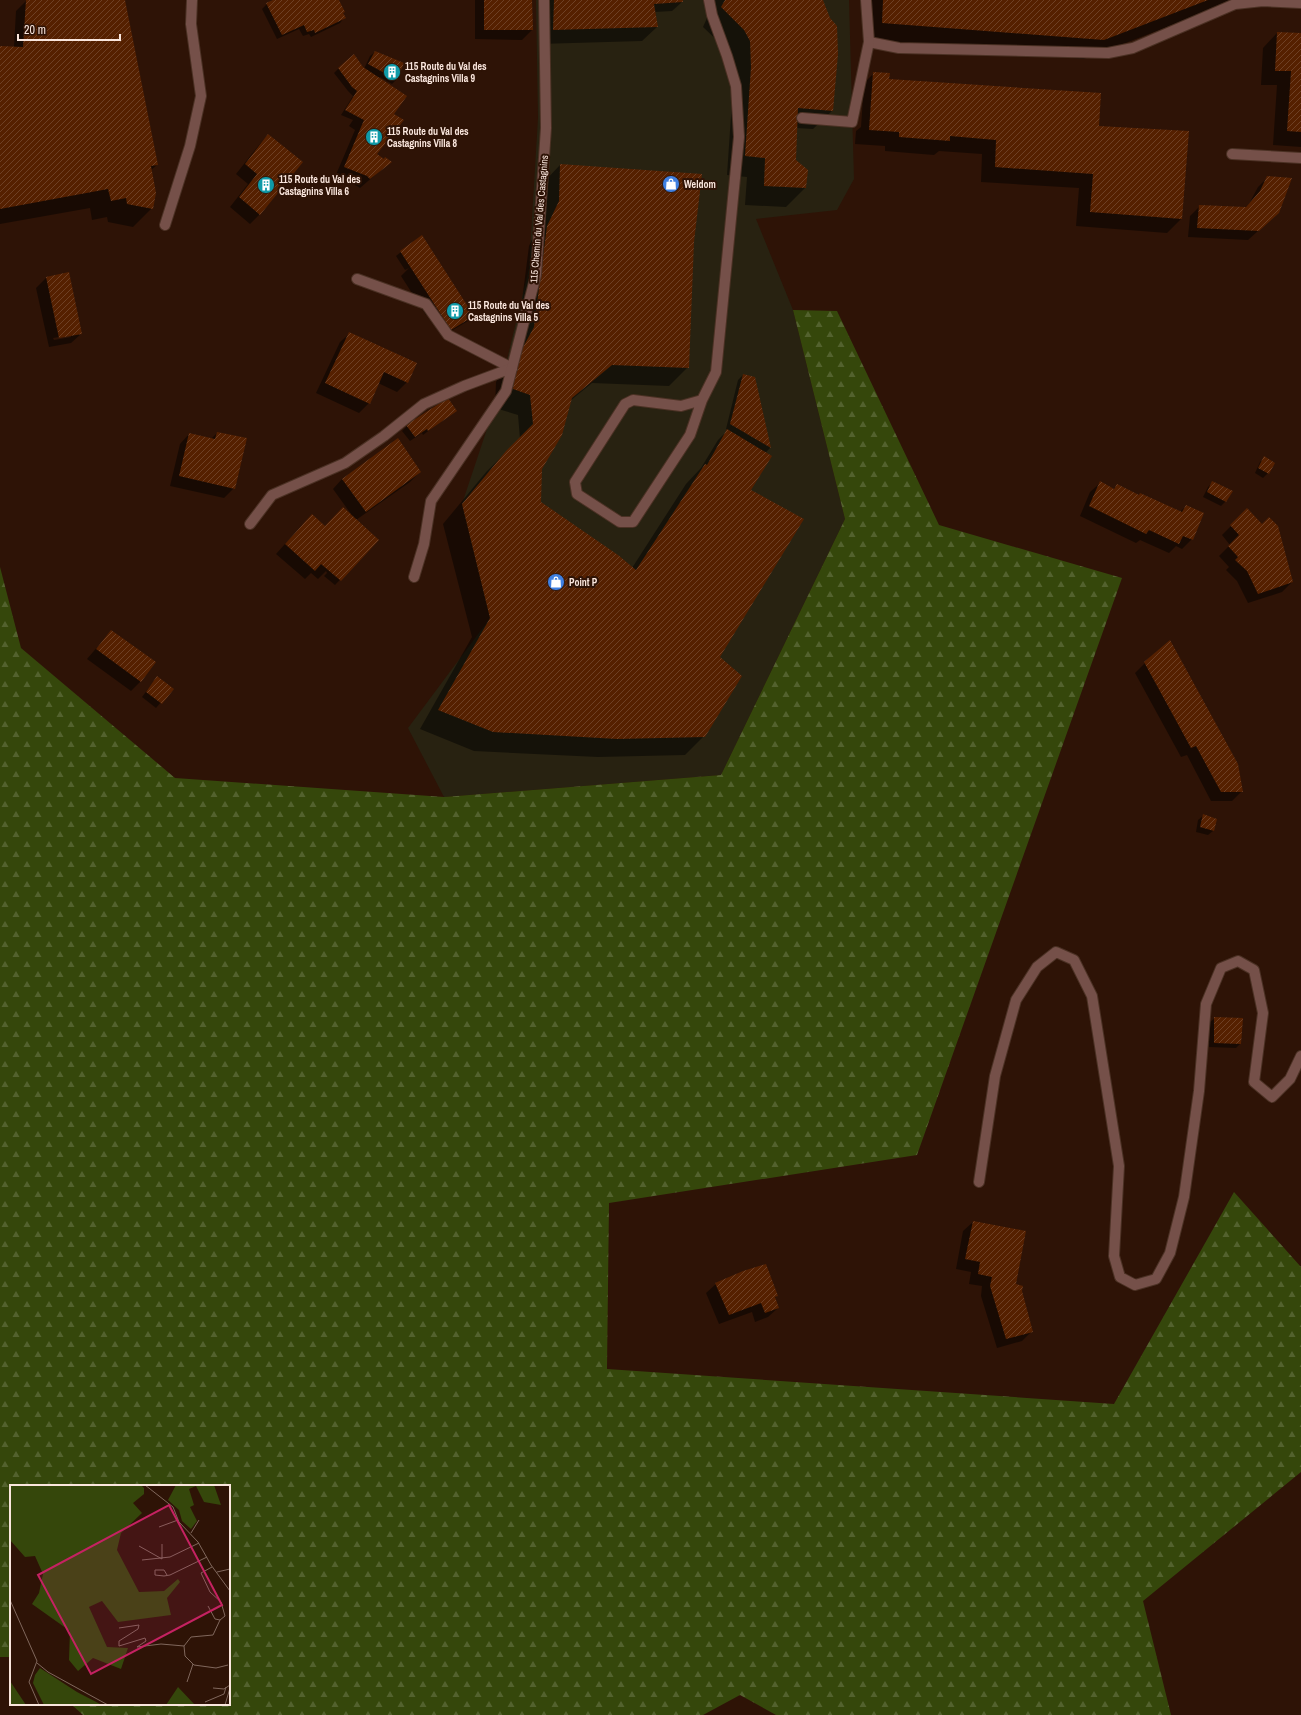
<svg xmlns="http://www.w3.org/2000/svg" width="1301" height="1715" viewBox="0 0 1301 1715" font-family="'Archivo Narrow',sans-serif">
  <style>
    .commercial { fill: #282211 }
    .forest { fill: url(#forest-firs) }
    .shadow { fill: #0007; fill-rule: evenodd }
    .building { fill: url(#building-hatch) }
    .lines { fill: none; stroke-linecap: round; stroke-linejoin: round }
    .minor-casing { stroke: #4b3124; stroke-width: 12 }
    .minor { stroke: #755049; stroke-width: 10 }
    .labels { text-anchor: middle; dominant-baseline: central; stroke-width: 4; stroke-linejoin: round; paint-order: stroke }
    .poi-label { font-size: 10px; font-weight: bold; fill: #fae6dd; stroke: #2e1306; text-anchor: start }
    .street-label { font-size: 10px; fill: #fae6dd; stroke: #2e1306 }
    .inset-road { fill: none; stroke: #80675c; stroke-width: 1 }
    .view { fill: #c52262; fill-opacity: 0.15; stroke: #c52262; stroke-width: 2 }
    .inset-edge { fill: none; stroke: #fae6dd; stroke-width: 2 }
  </style>
  <defs>
    <pattern id="forest-firs" width="22" height="20" patternUnits="userSpaceOnUse"><rect width="22" height="20" fill="#35470b"/><path d="M5 1l3.5 6h-7zM16 11l3.5 6h-7z" fill="#53622e"/></pattern>
    <pattern id="building-hatch" width="6" height="6" patternUnits="userSpaceOnUse"><rect width="6" height="6" fill="#552000"/><path d="M-1 1l2-2M0 6l6-6M5 7l2-2" fill="none" stroke="#6e4025"/></pattern>
  </defs>
  <rect width="100%" height="100%" fill="#2e1306"/>
  <path class="commercial" d="M536,0H849L854,179L837,210L756,219L793,310L845,519L721,775L444,797L408,728L490,618L462,504L499,393L529,268L538,118Z"/>
  <path class="forest" d="M793,310L837,311L939,525L1122,578L917,1155L609,1203L607,1369L1114,1404L1234,1192L1301,1267V1472L1143,1601L1171,1715H776L740,1695L703,1715H83L71,1704H229V1486H11V1657H0V567L21,648L175,778L444,797L721,775L845,519Z"/>
  <g class="shadow">
    <path d="M49,0H124L157,165L151,170L152,208L133,227L108,222L107,217L92,220L90,208L0,224V47H14L16,11L26,1Z"/>
    <path d="M276,0H338L344,18L340,23L311,37L309,34L303,36L299,29L277,39L262,9L267,4Z"/>
    <path d="M475,0H531L532,30L522,40L475,39Z"/>
    <path d="M540,0H682V2L672,11L655,12L657,27L642,41L539,44Z"/>
    <path d="M715,0H822L832,111L813,129L796,128L794,161L805,188L786,207L745,205L747,177L727,175L733,86L725,48L703,27Z"/>
    <path d="M866,0H1229L1224,5L1084,59L864,41Z"/>
    <path d="M1277,33L1301,34V147L1273,145L1277,85H1261L1263,48Z"/>
    <path d="M375,52L397,79L392,84L380,77L379,78L393,115L375,154L384,160L390,162L360,188L357,186L335,177L355,130L349,126L353,120L341,115L353,96L348,91L334,73L339,68L364,69L370,56Z"/>
    <path d="M874,73L888,80L1098,127L1181,219L1167,233L1076,226L1079,188L981,182L982,154L939,151L934,155L885,151V146L855,144L856,131L861,127L864,83Z"/>
    <path d="M268,135L260,214L250,224L230,207L248,184L236,174L259,145Z"/>
    <path d="M560,165L693,242L688,367L669,386L592,383L570,401L541,469L540,503L632,568L686,484L701,468L718,440L728,430L726,429L738,380L743,375L754,378L770,448L765,453L750,490L704,736L685,755L598,757L474,751L420,729L472,637L443,524L487,471L520,439L518,415L495,408L496,382L516,347L529,246L541,220L542,184Z"/>
    <path d="M1268,177V222L1248,240L1188,237L1190,216L1200,206L1245,208L1250,202L1258,187Z"/>
    <path d="M401,252L473,316L468,321L446,334L432,312L426,315L401,276L409,268L405,270L396,256Z"/>
    <path d="M68,274L81,334L71,343L49,347L36,288L46,278ZM71,335V337L54,340L53,338Z"/>
    <path d="M350,333L407,382L397,392L378,383L369,403L359,413L316,393L340,342Z"/>
    <path d="M456,410L423,435L422,433L410,441L402,431L407,426Z"/>
    <path d="M217,433L234,488L224,498L170,486L180,444L189,434L211,439Z"/>
    <path d="M1265,458L1268,473L1263,478L1255,473L1260,462Z"/>
    <path d="M420,472L410,482L356,520L378,540L335,585L324,576L327,573L326,571L318,579L311,573L305,579L276,554L302,525L325,527L351,514L333,489L342,479Z"/>
    <path d="M1213,482L1226,501L1221,506L1203,497L1208,487Z"/>
    <path d="M1100,483L1113,489L1117,485L1138,496L1180,512L1186,506L1192,539L1182,549L1176,546L1169,553L1140,540L1136,543L1080,516L1090,492Z"/>
    <path d="M1247,510L1292,582L1282,592L1248,603L1237,581L1226,570L1229,567L1219,556L1230,545L1222,535Z"/>
    <path d="M111,631L141,681L131,691L87,659Z"/>
    <path d="M1145,663L1242,791L1232,801H1211L1187,755L1181,757L1135,673Z"/>
    <path d="M157,677L172,689L156,708L142,697Z"/>
    <path d="M1203,816L1216,819L1213,831L1208,835L1196,832L1198,820Z"/>
    <path d="M1215,1018L1240,1044L1236,1048L1209,1047L1210,1022Z"/>
    <path d="M973,1222L1014,1285L1021,1291L1032,1331L1022,1341L997,1348L981,1296L982,1286L969,1284L971,1272L956,1269L963,1231Z"/>
    <path d="M716,1284L777,1296L775,1298L778,1308L768,1317L755,1322L752,1312L719,1324L706,1293Z"/>
  </g>
  <g class="building">
    <path d="M26,0H125L158,165L151,166L156,193L153,209L127,204L126,198L111,201L108,189L0,209V46L23,47Z"/>
    <path d="M273,0H339L345,12L343,13L346,18L315,33L314,30L307,32L304,25L282,35L266,3Z"/>
    <path d="M484,0H532L533,30H484Z"/>
    <path d="M554,0H683V2L654,4L658,27L553,30Z"/>
    <path d="M725,0H823L830,18L837,26L838,54L833,111L798,108L796,160L808,170L806,188L764,186L765,158L745,156L751,67L750,41L744,30L721,7Z"/>
    <path d="M883,0H1208L1104,40L882,23Z"/>
    <path d="M1277,32L1301,33V132L1287,131L1291,71H1275Z"/>
    <path d="M375,51L404,63L397,80L368,64Z"/>
    <path d="M354,54L363,67L407,96L394,114L404,120L377,154L384,159L385,157L392,162L370,179L367,176L344,167L364,120L345,110L357,91L352,87L338,68Z"/>
    <path d="M873,72L890,73L889,79L1101,93L1099,126L1189,131L1182,219L1090,212L1093,174L995,167L996,140L950,136V141L899,137V132L869,130Z"/>
    <path d="M268,134L303,162L260,215L239,197L257,174L245,164Z"/>
    <path d="M560,164L702,174L694,242L689,368L612,365L572,398L562,435L542,469L541,502L618,555L636,570L705,464L707,465L727,429L772,456L751,490L804,519L720,657L742,676L705,737L617,739L493,732L438,710L490,618L462,504L506,451L533,424L530,395L513,389L515,362L534,327L547,226L559,201Z"/>
    <path d="M1267,176L1292,178L1279,213L1259,231L1197,228L1199,205L1246,207L1260,191Z"/>
    <path d="M422,235L474,316L451,330L400,251Z"/>
    <path d="M69,272L82,334L59,338L46,277Z"/>
    <path d="M349,332L417,363L408,383L384,372L370,404L325,383Z"/>
    <path d="M743,374L755,377L771,448L730,424Z"/>
    <path d="M448,398L457,411L428,431L427,429L415,437L406,425Z"/>
    <path d="M217,432L247,438L235,489L179,476L189,433L215,439Z"/>
    <path d="M398,438L421,472L366,512L342,479Z"/>
    <path d="M1264,456L1275,463L1269,474L1258,468Z"/>
    <path d="M1100,481L1114,489L1117,484L1139,495L1140,493L1182,512L1186,505L1204,513L1193,540L1183,536L1179,544L1149,530L1146,534L1089,506Z"/>
    <path d="M1212,481L1233,491L1226,502L1207,492Z"/>
    <path d="M343,507L379,540L341,581L321,564L315,571L285,544L312,514L325,526Z"/>
    <path d="M1247,508L1262,524L1269,517L1278,526L1293,582L1258,594L1247,571L1235,560L1238,557L1228,546L1239,535L1230,525Z"/>
    <path d="M111,630L156,662L141,682L96,649Z"/>
    <path d="M1170,640L1238,764L1243,792H1221L1196,746L1191,748L1144,662Z"/>
    <path d="M157,676L174,689L162,704L146,692Z"/>
    <path d="M1203,814L1217,819L1214,831L1200,827Z"/>
    <path d="M1214,1017L1243,1018L1241,1044L1214,1043Z"/>
    <path d="M973,1221L1026,1231L1016,1284L1023,1286L1022,1291L1033,1332L1006,1339L990,1286L992,1277L978,1274L980,1262L965,1259Z"/>
    <path d="M766,1264L778,1296L775,1297L779,1308L765,1313L761,1303L729,1315L715,1283L743,1271Z"/>
  </g>
  <g class="lines">
    <g class="minor-casing">
      <g id="minor">
        <path d="M866,0L869,42L899,48L1108,53L1133,48L1235,4L1263,1L1301,3"/>
        <path d="M802,118L852,122L869,42"/>
        <path d="M1232,154L1301,158"/>
        <path d="M165,225L190,146L201,96L191,24L192,0"/>
        <path d="M357,279L426,304L448,335L512,368"/>
        <path d="M702,400L681,406L633,400L625,404L575,482L577,494L620,522H633L690,435L702,400L716,372L739,137L736,86L727,56L712,15L709,0"/>
        <path d="M250,524L272,495L345,463L384,436L424,404L464,386L512,368"/>
        <path d="M414,577L424,544L431,501L506,391L536,275L546,128L544,0"/>
        <path d="M979,1182L995,1076L1016,1000L1037,967L1056,952L1074,960L1092,996L1119,1166L1114,1256L1120,1277L1135,1285L1156,1279L1170,1253L1184,1197L1199,1091L1206,1004L1221,968L1238,961L1254,970L1263,1013L1254,1082L1272,1097L1290,1079L1301,1056"/>
      </g>
    </g>
    <use href="#minor" class="minor"/>
  </g>
  <defs>
    <g id="building-disc" transform="scale(0.9)"><circle r="9.5" fill="#0f9aa8" stroke="#2e1306"/><path d="M-4-6H4V6H1V3H-1V6H-4ZM-2.5-4.3h1.7v1.8h-1.7ZM.8-4.3h1.7v1.8H.8ZM-2.5-1h1.7V.8h-1.7ZM.8-1h1.7V.8H.8Z" fill="#fff"/></g>
    <g id="shop-disc" transform="scale(0.9)"><circle r="9.5" fill="#3f7fe0" stroke="#2e1306"/><path d="M-5-2.5h2.3a2.7 3.5 0 0 1 5.4 0H5L5.5 6h-11ZM-1.5-2.5h3a1.5 2.3 0 0 0-3 0Z" fill="#fff"/></g>
  </defs>
  <g fill-rule="evenodd">
    <use href="#building-disc" x="392" y="72"/>
    <use href="#building-disc" x="374" y="137"/>
    <use href="#shop-disc" x="671" y="184"/>
    <use href="#building-disc" x="266" y="185"/>
    <use href="#building-disc" x="455" y="311"/>
    <use href="#shop-disc" x="556" y="582"/>
  </g>
  <g class="labels">
    <g class="poi-label">
      <text x="405" y="66">115 Route du Val des<tspan x="405" dy="12">Castagnins Villa 9</tspan></text>
      <text x="387" y="131">115 Route du Val des<tspan x="387" dy="12">Castagnins Villa 8</tspan></text>
      <text x="279" y="179">115 Route du Val des<tspan x="279" dy="12">Castagnins Villa 6</tspan></text>
      <text x="684" y="184">Weldom</text>
      <text x="468" y="305">115 Route du Val des<tspan x="468" dy="12">Castagnins Villa 5</tspan></text>
      <text x="569" y="582">Point P</text>
    </g>
    <g class="street-label">
      <text transform="translate(539 219) rotate(-85)">115 Chemin du Val des Castagnins</text>
    </g>
  </g>
  <g transform="translate(10 1485)">
    <rect width="220" height="220" fill="#2e1306"/>
    <path d="M30,183L67,207L92,220H34L23,198L25,190Z" fill="#35470b"/>
    <path d="M0,0H131L134,3V9L123,18L132,28L111,48L107,65L129,107L154,106L168,94L170,97L157,113L161,130L108,137L92,116L79,122L97,162L118,163L111,184L83,173L68,186L59,175L60,146L22,119L29,108L33,89L25,71L15,72L0,55ZM166,0H204L211,20L194,17L186,1L179,4L184,20L180,22L187,36L181,44L172,36L169,25L158,15ZM0,196L16,220H0ZM168,202L185,220H156Z" fill="#35470b"/>
    <path class="inset-road" d="M135,0L163,22L169,37L188,57L201,80L220,106M149,42L168,35M181,48L189,35M129,61L152,74M152,74V59M132,75L160,72L189,58M207,87L220,84M157,90L154,85H145V90L154,91L160,90L197,72M0,115L27,176L19,197L29,220M198,121L205,134L210,135L215,131L211,117L200,107L191,88L202,82M109,143L129,140L128,144L109,156V161L135,153L136,156L127,162L151,159L174,161L181,152L203,150L210,135M174,161L175,171L184,180L206,183L218,180M27,178L38,187L98,220M177,197L183,179M203,203L214,204L220,200M195,217L214,209L216,202M215,220L220,203"/>
    <path class="view" d="M159,20L212,120L81,189L28,90Z"/>
    <rect width="220" height="220" class="inset-edge"/>
  </g>
  <path d="M18 34v6h102v-6" fill="none" stroke="#fae6dd" stroke-width="2"/>
  <text x="24" y="34" font-size="12" fill="#fae6dd" stroke="#2e1306" stroke-width="3" paint-order="stroke">20 m</text>
</svg>
